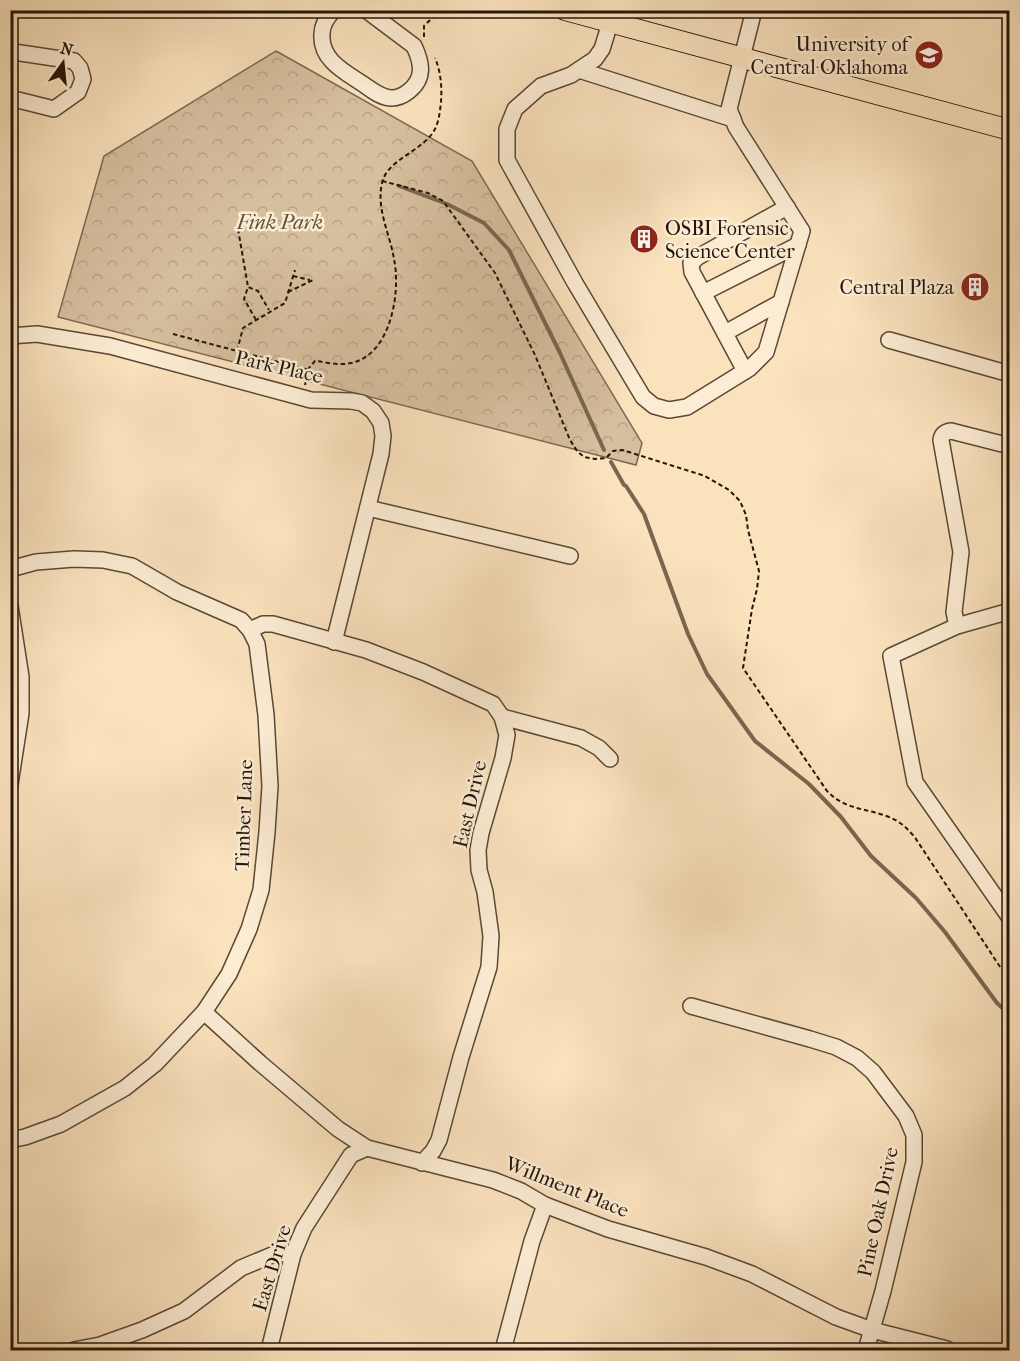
<svg xmlns="http://www.w3.org/2000/svg" width="1020" height="1361" viewBox="0 0 1020 1361" font-family="'IM FELL French Canon',serif">
  <style>
    .forest { fill: url(#forest-crowns); stroke: #7e6a53; stroke-width: 1.5 }
    .lines { fill: none; stroke-linecap: round; stroke-linejoin: round }
    .stream { stroke: #7a664f; stroke-width: 4 }
    .minor-casing { stroke: #5a4835; stroke-width: 18 }
    .major-casing { stroke: #251508; stroke-width: 22 }
    .path { stroke: #251508; stroke-width: 2; stroke-dasharray: 4.5 3; stroke-linecap: butt }
    .minor { stroke: #fcecd4; stroke-width: 15 }
    .major { stroke: #fae2bd; stroke-width: 20 }
    .labels { text-anchor: middle; dominant-baseline: central; stroke-width: 5; stroke-linejoin: round; paint-order: stroke }
    .poi-label { font-size: 20px; fill: #251508; stroke: #fcecd4; text-anchor: end }
    .park-label { font-size: 20px; font-style: italic; fill: #63503c; stroke: #fcecd4 }
    .street-label { font-size: 20px; fill: #251508; stroke: #fcecd4 }
  </style>
  <defs>
    <pattern id="forest-crowns" width="20" height="18" patternUnits="userSpaceOnUse" patternTransform="scale(1.5)"><rect width="20" height="18" fill="#d6bf9e"/><path d="M2 6a3 3 0 1 1 6 0M12 15a3 3 0 1 1 6 0" fill="none" stroke="#b8a387"/></pattern>
  </defs>
  <rect width="100%" height="100%" fill="#fae2bd"/>
  <filter id="stains"><feTurbulence type="fractalNoise" baseFrequency=".00333" numOctaves="4"/><feColorMatrix values="0 0 0 0 .2 0 0 0 0 .09 0 0 0 0 .02 0 0 0 .5 -.17"/></filter>
  <radialGradient id="worn" r=".72"><stop offset=".6" stop-color="#630" stop-opacity="0"/><stop offset="1" stop-color="#630" stop-opacity=".3"/></radialGradient>
  <path class="forest" d="M276,51L472,161L642,443L636,465L58,317L104,156Z"/>
  <g class="lines">
    <g class="stream">
      <path d="M399,186L447,204L484,223L509,250L560,353L604,450"/>
      <path d="M611,462L624,485L626,486L644,514L688,634L707,674L755,741L809,784L841,817L871,856L916,898L945,932L997,1003L1010,1015"/>
    </g>
    <g class="minor-casing">
      <g id="minor">
        <path d="M334,10C327,17 322,25 322,34C320,60 345,72 363,84C372,90 381,98 392,98C399,98 404,95 409,91C425,78 422,63 414,46L366,10"/>
        <path d="M610,23L602,49L595,59L571,75L541,86L515,109L507,129V160L575,283L643,397L654,406L669,410L687,407L750,368L766,352L802,231L736,127L729,109L754,10"/>
        <path d="M10,57L14,52L74,61L80,68L83,79L78,92L54,109L10,98"/>
        <path d="M579,70L733,119"/>
        <path d="M703,293L798,245"/>
        <path d="M725,333L781,302"/>
        <path d="M10,336L37,334L110,346L311,400L351,401L362,403L373,411L381,423L383,436L381,454L334,642"/>
        <path d="M889,340L1010,374"/>
        <path d="M745,371L692,272L691,263L698,257L787,207"/>
        <path d="M368,508L570,556"/>
        <path d="M10,569L36,562L74,559L103,560L132,566L177,592L241,620L250,630L257,644L266,715L270,786L267,832L261,890L249,929L229,974L204,1012L155,1064L125,1088L61,1124L25,1137L10,1140"/>
        <path d="M10,606L21,677V713L10,784"/>
        <path d="M1010,611L957,626L891,656L915,782L1010,918"/>
        <path d="M957,626L954,612L961,552L941,440C942,434 945,432 951,431L1010,446"/>
        <path d="M250,630L263,624H273L366,650L423,672L493,704L502,717L507,735L503,758L481,833L478,850L479,870L485,892L491,936L489,967L461,1057L439,1140L433,1151L422,1163"/>
        <path d="M502,717L581,738L599,748L610,759"/>
        <path d="M691,1006L810,1039L836,1047L857,1058L873,1072L906,1116L914,1135V1162L883,1291L866,1350"/>
        <path d="M204,1012L260,1063L338,1129L367,1148L493,1180L521,1191L545,1205L608,1229L706,1257L752,1274L836,1317L872,1330L947,1349"/>
        <path d="M74,1350L100,1345L142,1330L184,1311L241,1268L277,1253L293,1254"/>
        <path d="M269,1350L293,1254L304,1228L351,1155L367,1148"/>
        <path d="M503,1350L532,1241L545,1205"/>
      </g>
    </g>
    <g class="major-casing">
      <path id="major" d="M565,10L1010,130"/>
    </g>
    <g class="path">
      <path d="M424,37V26C429,20 436,17 440,10"/>
      <path d="M382,181L428,193L443,201L495,273L535,355L570,440L577,451L584,457L595,459L606,458L613,451L622,450L629,452L705,476L729,490L740,501L746,515L748,530L759,571L757,589L752,609L743,668L827,791C849,814 877,807 900,823C905,826 909,831 914,836L1010,982"/>
      <path d="M238,229L248,287"/>
      <path d="M293,276L310,280"/>
      <path d="M288,292L315,279"/>
      <path d="M256,320L244,299L248,287L258,291L269,310"/>
      <path d="M173,334L309,370"/>
      <path d="M237,351L243,328L285,303L295,270"/>
      <path d="M305,385L309,368L315,361C326,362 339,366 351,363C391,355 401,292 394,259C390,234 376,209 382,183C387,159 424,151 435,129C439,121 440,111 441,102C442,87 441,72 435,58"/>
    </g>
    <use href="#minor" class="minor"/>
    <use href="#major" class="major"/>
  </g>
  <defs>
    <g id="university-disc" transform="scale(1.5)"><circle r="9.5" fill="#8f2418" stroke="#fcecd4"/><path d="M0-5L7-2L0 1L-7-2ZM-4 1L0 2.5L4 1V4Q0 6-4 4Z" fill="#fff"/></g>
    <g id="building-disc" transform="scale(1.5)"><circle r="9.5" fill="#8f2418" stroke="#fcecd4"/><path d="M-4-6H4V6H1V3H-1V6H-4ZM-2.5-4.3h1.7v1.8h-1.7ZM.8-4.3h1.7v1.8H.8ZM-2.5-1h1.7V.8h-1.7ZM.8-1h1.7V.8H.8Z" fill="#fff"/></g>
  </defs>
  <g fill-rule="evenodd">
    <use href="#university-disc" x="929" y="55"/>
    <use href="#building-disc" x="644" y="239"/>
    <use href="#building-disc" x="975" y="287"/>
  </g>
  <g class="labels">
    <g class="poi-label">
      <text x="908" y="44">University of<tspan x="908" dy="23">Central Oklahoma</tspan></text>
      <text x="665" y="228" text-anchor="start">OSBI Forensic<tspan x="665" dy="23">Science Center</tspan></text>
      <text x="954" y="287">Central Plaza</text>
    </g>
    <g class="park-label">
      <text x="280" y="222">Fink Park</text>
    </g>
    <g class="street-label">
      <text transform="translate(279 367) rotate(13)">Park Place</text>
      <text transform="translate(470 804) rotate(-77)">East Drive</text>
      <text transform="translate(244 815) rotate(-88)">Timber Lane</text>
      <text transform="translate(567 1187) rotate(22)">Willment Place</text>
      <text transform="translate(878 1212) rotate(-78)">Pine Oak Drive</text>
      <text transform="translate(272 1268) rotate(-73)">East Drive</text>
    </g>
  </g>
  <rect width="1020" height="1361" fill="none" stroke="#fae2bd" stroke-width="36"/>
  <rect x="12" y="12" width="996" height="1337" fill="none" stroke="#251508" stroke-width="3"/>
  <rect x="18" y="18" width="984" height="1325" fill="none" stroke="#251508" stroke-width="1.5"/>
  <g transform="translate(63 63) rotate(15)" stroke="#fcecd4" stroke-width="4.5" paint-order="stroke">
  <path d="M0-4.5L10 22L0 15L-10 22Z" fill="#251508"/>
  <text y="-9" font-size="16" font-weight="bold" text-anchor="middle" fill="#251508">N</text>
  </g>
  <rect width="100%" height="100%" filter="url(#stains)"/>
  <rect width="100%" height="100%" fill="url(#worn)"/>
</svg>
